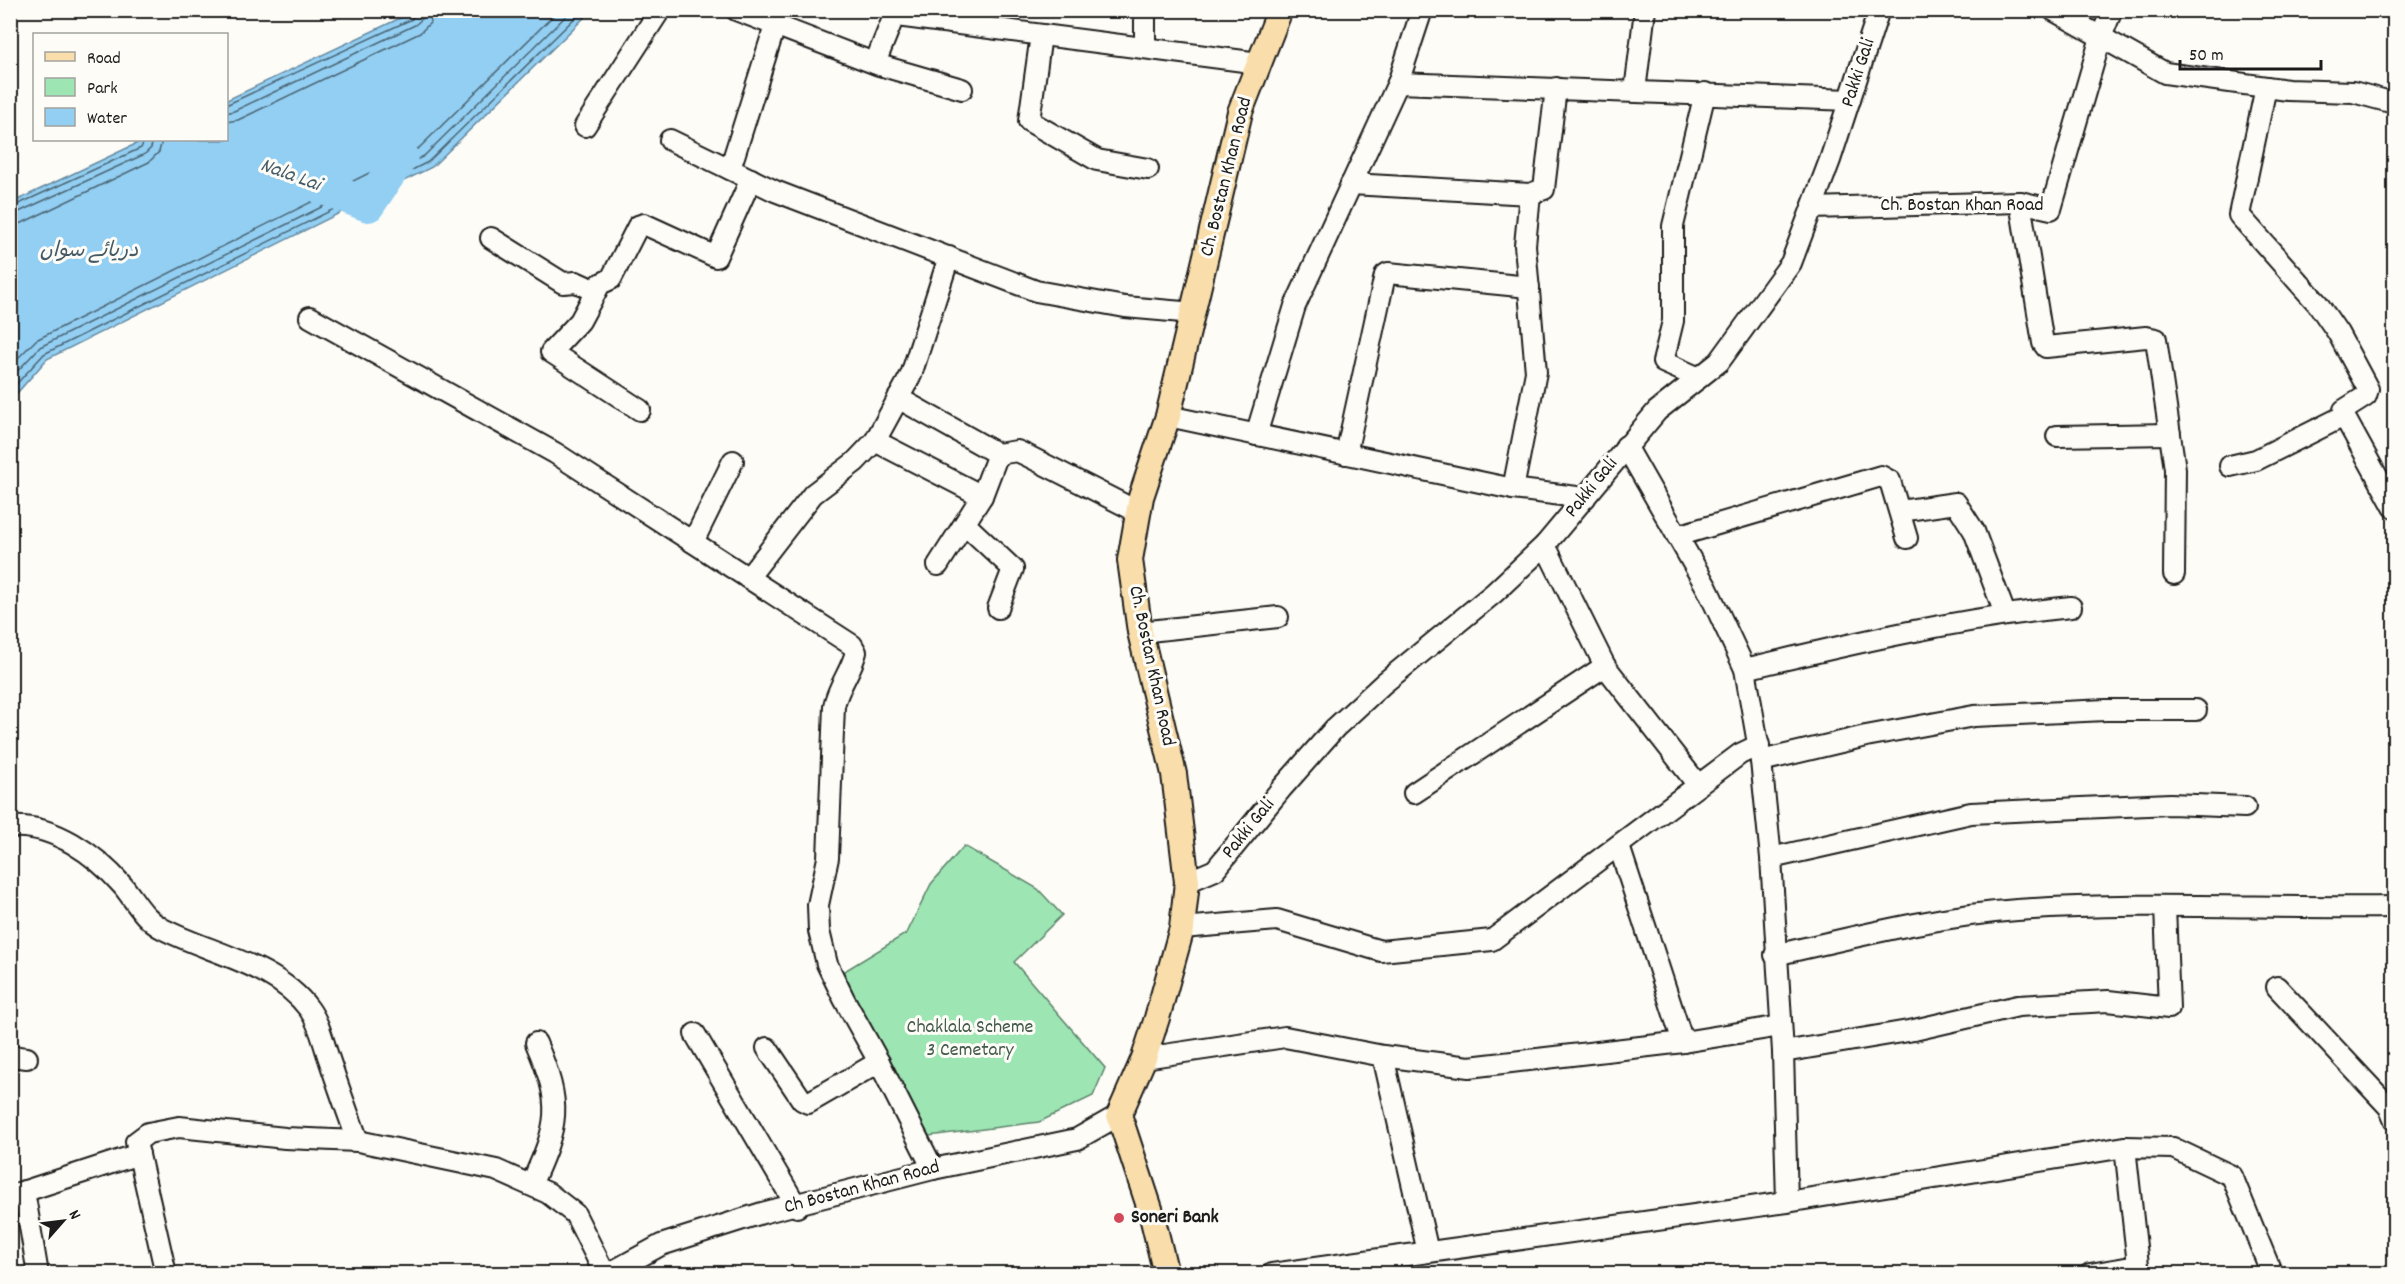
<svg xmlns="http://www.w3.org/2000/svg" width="2405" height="1284" viewBox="0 0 2405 1284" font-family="Dekko,'Playpen Sans Arabic',sans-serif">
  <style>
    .green { fill: #9de6b4; stroke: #5c8168; stroke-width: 1.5 }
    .water { fill: #92cff3; stroke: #63879d; stroke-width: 1.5 }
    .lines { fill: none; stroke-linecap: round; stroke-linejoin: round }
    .shore { stroke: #4b6472; stroke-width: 1.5 }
    .river { stroke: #92cff3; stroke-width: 34 }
    .minor-casing { stroke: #1c1c1c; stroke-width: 24 }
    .major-casing { stroke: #1c1c1c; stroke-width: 28 }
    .minor { stroke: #fdfcf7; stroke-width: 20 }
    .major { stroke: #f9deab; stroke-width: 24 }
    .poi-dot { fill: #d1495b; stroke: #fdfcf7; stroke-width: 2 }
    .labels { text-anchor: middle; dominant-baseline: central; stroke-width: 6; stroke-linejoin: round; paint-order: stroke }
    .street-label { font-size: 20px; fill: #1c1c1c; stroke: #fdfcf7 }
    .park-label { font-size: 20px; fill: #43594a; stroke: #fdfcf7 }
    .poi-label { font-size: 20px; font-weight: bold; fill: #1c1c1c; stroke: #fdfcf7; text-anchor: start }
    .water-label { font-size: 21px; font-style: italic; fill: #455b67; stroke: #fdfcf7 }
  </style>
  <rect width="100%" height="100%" fill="#fdfcf7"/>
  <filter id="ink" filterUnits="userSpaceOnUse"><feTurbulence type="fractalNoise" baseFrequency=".0167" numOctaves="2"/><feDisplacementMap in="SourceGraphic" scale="12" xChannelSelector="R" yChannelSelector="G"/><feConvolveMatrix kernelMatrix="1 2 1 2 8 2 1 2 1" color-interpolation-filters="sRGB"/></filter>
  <g filter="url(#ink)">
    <path class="green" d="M964,846L1038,889L1062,915L1014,962L1105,1068L1093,1096L1039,1122L929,1136L838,975L907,933L931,884Z"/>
    <path class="water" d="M415,11H591L432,167L47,359L11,400V203L144,140H226L227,100Z"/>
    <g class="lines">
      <g class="shore">
        <path d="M226,105L412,19L416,10"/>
        <path d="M226,113L234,111L415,25L422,19L423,10"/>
        <path d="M226,122L238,120L420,33L430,23L432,10"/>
        <path d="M10,208L141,148L145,140"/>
        <path d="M10,216L145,154L151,148L153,140"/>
        <path d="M10,225L22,223L149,162L159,152L162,140"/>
        <path d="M10,366L36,340L419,148L559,10"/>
        <path d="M10,379L40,347L424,156L572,10"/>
        <path d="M10,391L44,354L428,162L583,10"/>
      </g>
      <path class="river" d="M316,185L368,205L401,156"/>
      <g class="minor-casing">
        <g id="minor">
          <path d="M736,10L879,65L962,89"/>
          <path d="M1145,10V48"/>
          <path d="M2053,10L2165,73L2288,90L2353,92L2394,103"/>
          <path d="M1041,35L1029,121L1097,160L1148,169"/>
          <path d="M875,63L892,21L897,16L1259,63"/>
          <path d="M1398,83L1850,100"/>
          <path d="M2266,87L2239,215L2318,304L2338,333L2368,389L2366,396L2344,410V416L2394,507"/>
          <path d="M1635,91L1645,10"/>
          <path d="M585,126L660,10"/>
          <path d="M670,140L775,191L1036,291L1125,307L1194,313"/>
          <path d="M730,169L775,26"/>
          <path d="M1351,184L1530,194L1544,189L1556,88"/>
          <path d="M2020,202L2043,343L2046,347L2146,337L2156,339L2175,469L2174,574"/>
          <path d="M1812,208L2020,202L2051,209L2101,37L2112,10"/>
          <path d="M491,238L563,283L576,282L596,291"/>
          <path d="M310,317L555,453L852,645L856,652C851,672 838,686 834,706L828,858L818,905L819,931L827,964L844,999L879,1062L933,1169"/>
          <path d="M1699,378L1663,362L1673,321V226L1705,93"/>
          <path d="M898,398L998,454L1017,451L1026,455L1138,512"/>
          <path d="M640,410L551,352L580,321L600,284L611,279L638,226L644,224L716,257L751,179"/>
          <path d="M1168,416L1513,489L1585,498"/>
          <path d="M1256,435L1295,306L1398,83L1422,10"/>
          <path d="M2057,436L2170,434"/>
          <path d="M875,441L982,496"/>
          <path d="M1626,446L1707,588L1745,669L1761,761L1771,858L1783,1052L1787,1202"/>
          <path d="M1346,454L1385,275L1388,273L1529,287"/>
          <path d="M2230,466L2256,460L2344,416"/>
          <path d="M1513,489L1536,372L1525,245L1530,194"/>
          <path d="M1900,511L1956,503L1974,531L2005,614"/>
          <path d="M965,524L1013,569L998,608"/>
          <path d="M1677,536L1881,476L1890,481L1907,538"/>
          <path d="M693,542L733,461"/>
          <path d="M1545,545L1605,666L1698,785"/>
          <path d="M938,565L982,496L998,454"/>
          <path d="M748,578L813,494L855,462L875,441L911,375L949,257"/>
          <path d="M1140,632L1278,617"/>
          <path d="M1745,669C1853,643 1961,618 2071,607"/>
          <path d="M1761,761L1866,736L1974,716L2106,710H2196"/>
          <path d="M1414,793L1605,666"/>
          <path d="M10,827C53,823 96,855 123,886C136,902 144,919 163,929C209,953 276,964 309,1009C320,1024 323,1042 329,1059C338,1086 348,1114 358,1141"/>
          <path d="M1619,846L1683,1042"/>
          <path d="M1771,858L1971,813L2170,804L2245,807"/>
          <path d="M1187,882L1215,870L1282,788L1335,728L1384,683L1494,593L1545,545L1657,411L1719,362L1791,263L1830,160L1879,10"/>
          <path d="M1182,928L1277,920L1381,951L1492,940L1740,754L1759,745"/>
          <path d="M1775,955C1855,937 1935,916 2017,910C2142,901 2269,909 2394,907"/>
          <path d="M2277,987L2389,1107L2394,1119"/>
          <path d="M695,1034L797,1207"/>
          <path d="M767,1048L802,1100L808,1103L879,1062"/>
          <path d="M1783,1052L1914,1030L2018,1006L2108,1001L2169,1008L2165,907"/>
          <path d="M10,1056L27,1058"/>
          <path d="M1383,1056L1428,1252"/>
          <path d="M1144,1058L1285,1037L1383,1056L1469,1067L1683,1042L1781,1026"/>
          <path d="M531,1185C559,1123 563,1106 536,1043"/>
          <path d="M24,1191L38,1274"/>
          <path d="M10,1196L139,1154"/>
          <path d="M166,1274L136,1142L148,1133L179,1127L285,1138L358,1141L496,1170L548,1193L575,1214L605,1274"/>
          <path d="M608,1274L661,1245L762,1213L933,1169L1077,1139L1119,1115"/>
          <path d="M1272,1274L1787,1202L2125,1147"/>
          <path d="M2090,1274L2137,1266"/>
          <path d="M2139,1274L2125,1147L2173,1148L2232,1176L2272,1274"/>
        </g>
      </g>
      <g class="major-casing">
        <path id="major" d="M1166,1274L1151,1212L1119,1115L1144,1058L1157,1018L1182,928L1187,882L1174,774L1140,632L1130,560L1141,497L1168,416L1240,112L1280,10"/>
      </g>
      <use href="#minor" class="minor"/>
      <use href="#major" class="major"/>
    </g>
  </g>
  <circle class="poi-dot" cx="1119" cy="1218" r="6"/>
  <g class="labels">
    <g class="street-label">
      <text transform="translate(1859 73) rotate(-72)">Pakki Gali</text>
      <text transform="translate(1227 177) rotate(-76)">Ch. Bostan Khan Road</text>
      <text x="1962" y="206">Ch. Bostan Khan Road</text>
      <text transform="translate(1592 488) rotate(-51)">Pakki Gali</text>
      <text transform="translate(1151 666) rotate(78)">Ch. Bostan Khan Road</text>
      <text transform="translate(1249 829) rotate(-51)">Pakki Gali</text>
      <text transform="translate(862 1188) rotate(-15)">Ch Bostan Khan Road</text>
    </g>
    <g class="park-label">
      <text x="970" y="1028">Chaklala Scheme<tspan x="970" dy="23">3 Cemetary</tspan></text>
    </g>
    <g class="poi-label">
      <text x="1131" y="1218">Soneri Bank</text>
    </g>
    <g class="water-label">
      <text transform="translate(290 176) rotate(20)">Nala Lai</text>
      <text x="89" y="252">دریائے سواں</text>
    </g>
  </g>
  <rect width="2405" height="1284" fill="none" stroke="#fdfcf7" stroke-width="36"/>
  <rect x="18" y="18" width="2369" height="1248" fill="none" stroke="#1c1c1c" stroke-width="2" filter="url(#ink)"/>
  <rect x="33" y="33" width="195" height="108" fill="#fdfcf7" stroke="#a3a29f" stroke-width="1.5"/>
  <rect x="45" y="52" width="30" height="9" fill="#f9deab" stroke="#a3a29f" stroke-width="1.5"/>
  <text x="87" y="63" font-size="18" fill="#1c1c1c">Road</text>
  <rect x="45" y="78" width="30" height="18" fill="#9de6b4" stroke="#a3a29f" stroke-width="1.5"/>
  <text x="87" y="93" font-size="18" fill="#1c1c1c">Park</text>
  <rect x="45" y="108" width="30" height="18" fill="#92cff3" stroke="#a3a29f" stroke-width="1.5"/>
  <text x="87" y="123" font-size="18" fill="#1c1c1c">Water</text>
  <g transform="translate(63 1221) rotate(62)" stroke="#fdfcf7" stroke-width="4.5" paint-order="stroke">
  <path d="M0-4.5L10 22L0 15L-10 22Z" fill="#1c1c1c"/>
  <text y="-9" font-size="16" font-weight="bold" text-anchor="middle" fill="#1c1c1c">N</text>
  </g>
  <path d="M2180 60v9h141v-9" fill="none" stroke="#1c1c1c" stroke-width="3"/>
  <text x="2189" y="60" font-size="18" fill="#1c1c1c" stroke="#fdfcf7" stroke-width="4.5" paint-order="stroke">50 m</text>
</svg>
